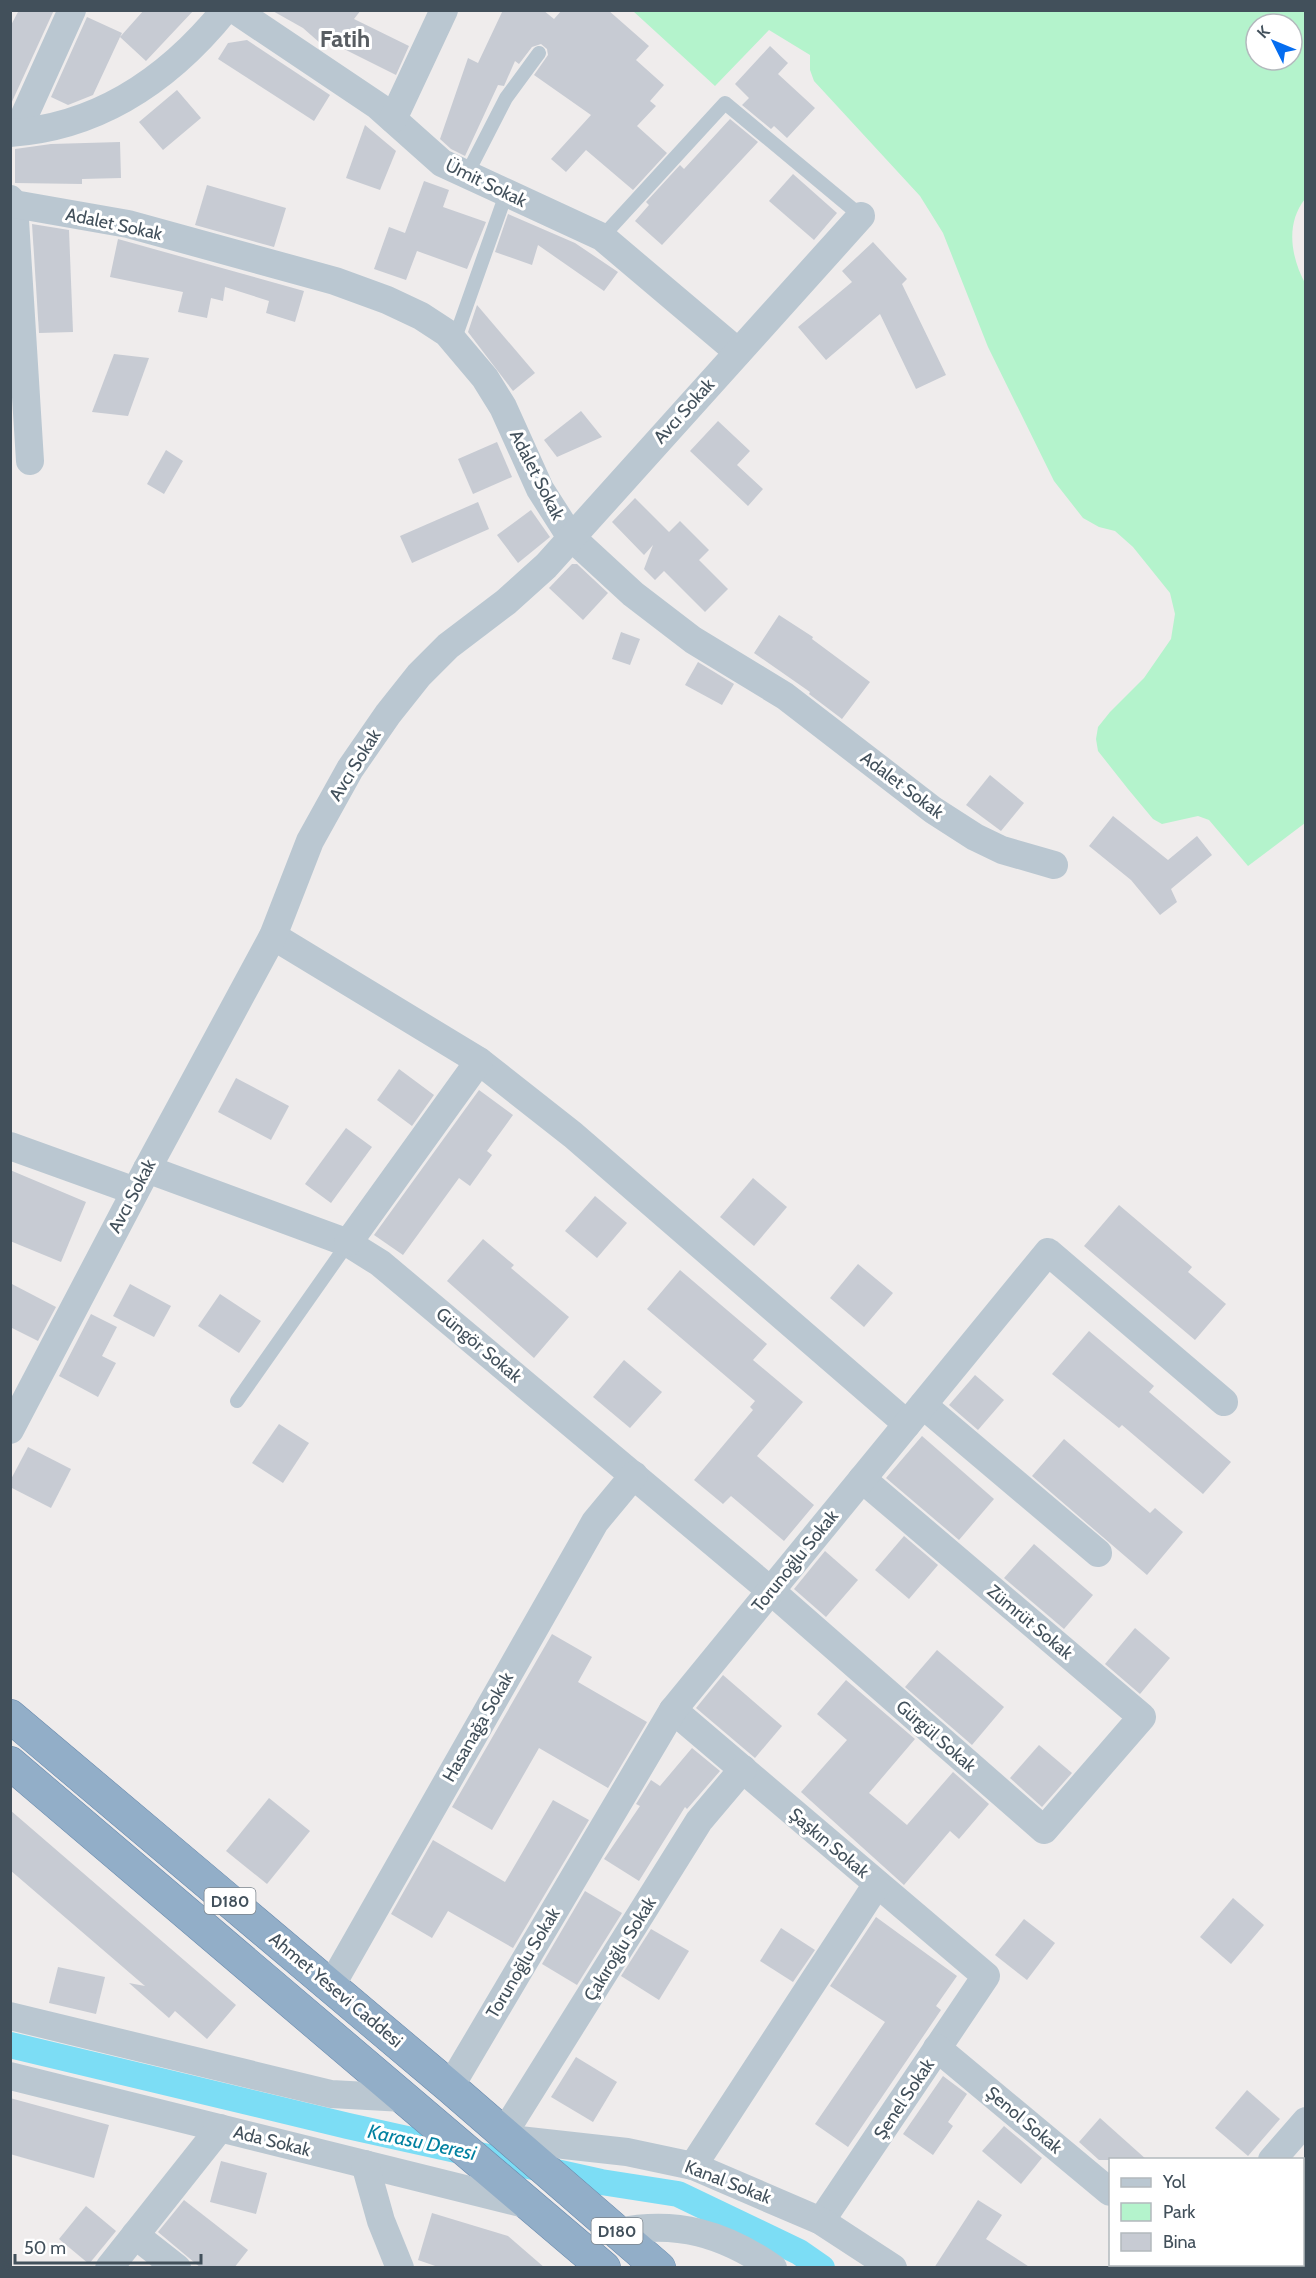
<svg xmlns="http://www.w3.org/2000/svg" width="1316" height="2278" viewBox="0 0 1316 2278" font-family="Cabin,sans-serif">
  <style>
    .green { fill: #b4f3cc; fill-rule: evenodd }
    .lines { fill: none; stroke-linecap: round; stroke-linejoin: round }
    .canal { stroke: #7cddf5; stroke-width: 26 }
    .building { fill: #c7cbd3 }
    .trunk-casing { stroke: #698aad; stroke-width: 34 }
    .service { stroke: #bac7d1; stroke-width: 14 }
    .minor { stroke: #bac7d1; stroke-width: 28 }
    .trunk { stroke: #92aec8; stroke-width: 33 }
    .labels { text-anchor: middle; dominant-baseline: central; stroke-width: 6; stroke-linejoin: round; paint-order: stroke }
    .shield { fill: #fff; stroke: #7b848c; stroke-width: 1.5 }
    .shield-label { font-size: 16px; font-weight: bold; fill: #42505b }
    .street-label { font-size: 18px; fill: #42505b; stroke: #fff }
    .water-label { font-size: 20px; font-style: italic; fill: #0281a1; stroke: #fff }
    .district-label { font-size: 24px; font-weight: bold; fill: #585d62; stroke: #fff }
  </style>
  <rect width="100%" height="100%" fill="#efecec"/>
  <path class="green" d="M633,11H1305V199C1285,224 1291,258 1306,285L1305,823L1248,866L1209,820L1198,816L1162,824L1153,819L1128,789L1098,751L1096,739L1098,727L1110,712L1144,678L1171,639L1175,614L1170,593L1133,547L1115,531L1099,527L1083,518L1054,481L988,347L943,233L920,196L814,81L810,70V55L769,30L715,86ZM1256,24H1292V60H1256Z"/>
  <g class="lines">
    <path class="canal" d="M10,2045L348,2126L601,2182L678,2194L799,2252L822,2268"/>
  </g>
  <g class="building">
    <path d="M19,10H54L10,106V27Z"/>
    <path d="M144,10H194L146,61L120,37L93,95L68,105L51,97L87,17L122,33L120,37Z"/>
    <path d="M271,10H361L354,19L409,46L396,75L324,39L320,43L303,28Z"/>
    <path d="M503,10H543L554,19L562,10H608L649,46L636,60L664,85L650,101L656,106L637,126L667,153L633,190L586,150L566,172L551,159L591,115L534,75L548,55L547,49L541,44L532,47L519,64L515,61L504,86L498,85L465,156L451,149L440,139L468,58L478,63Z"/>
    <path d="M247,40L330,95L314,121L218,59L228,43Z"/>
    <path d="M770,46L788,63L778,74L815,108L787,138L774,126L771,129L742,105L749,98L735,84Z"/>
    <path d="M177,90L201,118L163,150L139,122Z"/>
    <path d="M730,119L758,142L662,245L635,221L649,205L646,202L680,165L684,169Z"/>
    <path d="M365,125L396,151L380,190L346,178Z"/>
    <path d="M120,142L121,178L82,179V184L15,183V149L51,144Z"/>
    <path d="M793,174L837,213L814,240L769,201Z"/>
    <path d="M424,181L449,190L443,207L486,222L467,269L417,251L406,280L374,269L389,227L405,233Z"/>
    <path d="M207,185L286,208L274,247L195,225Z"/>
    <path d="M508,214L575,243L618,272L604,291L538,245L532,265L495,252Z"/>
    <path d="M32,224L69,230L73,332L39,333Z"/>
    <path d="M118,239L304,291L295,322L266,313L269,301L225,287L223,301L211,298L207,318L178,312L183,292L110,277Z"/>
    <path d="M873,242L907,279L902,284L946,375L916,389L880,314L826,360L798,327L852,282L842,271Z"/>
    <path d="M477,305L535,373L513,391L468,332Z"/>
    <path d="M114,354L149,358L128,416L92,412Z"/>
    <path d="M581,411L602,437L557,457L544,440Z"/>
    <path d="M718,421L750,451L737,465L763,489L748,506L690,451Z"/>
    <path d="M497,442L512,477L473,494L458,459Z"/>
    <path d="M166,450L183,461L164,494L147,484Z"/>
    <path d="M635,498L669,532L680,521L709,550L699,560L728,589L705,612L664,571L655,580L644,569L653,545L644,555L612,522Z"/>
    <path d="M478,502L489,529L412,563L400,536Z"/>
    <path d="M531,510L550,537L518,563L497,535Z"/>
    <path d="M572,564H577L608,593L583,620L549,588Z"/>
    <path d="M779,615L813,637L812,639L870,682L842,719L809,694L810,692L754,653Z"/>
    <path d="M621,632L640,639L630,665L612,659Z"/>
    <path d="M698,662L734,684L722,705L685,685Z"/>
    <path d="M990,775L1024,803L1001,831L966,805Z"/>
    <path d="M1113,816L1168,860L1197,836L1212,855L1171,889L1177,902L1160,915L1131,880L1089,846Z"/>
    <path d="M399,1069L434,1095L412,1126L377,1100Z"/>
    <path d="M236,1078L289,1106L271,1140L218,1112Z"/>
    <path d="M479,1090L513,1115L487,1151L492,1155L470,1186L459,1178L403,1255L374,1235Z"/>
    <path d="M346,1128L372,1147L331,1203L305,1184Z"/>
    <path d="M10,1170L86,1202L61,1262L10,1241Z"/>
    <path d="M753,1178L787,1207L754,1246L720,1217Z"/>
    <path d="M595,1196L627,1223L597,1258L565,1231Z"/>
    <path d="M1119,1205L1192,1267L1188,1272L1226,1304L1195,1340L1084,1246Z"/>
    <path d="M483,1239L514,1265L511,1268L569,1317L534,1358L447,1281Z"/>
    <path d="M858,1264L893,1293L864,1327L830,1298Z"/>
    <path d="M680,1270L767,1344L753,1360L803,1402L757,1456L814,1505L784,1541L731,1496L723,1504L694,1480L753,1410L750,1407L755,1401L647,1309Z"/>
    <path d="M10,1283L56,1307L38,1341L10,1327Z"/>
    <path d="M130,1284L171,1306L154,1337L113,1316Z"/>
    <path d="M220,1294L261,1321L239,1353L198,1326Z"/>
    <path d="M91,1314L117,1327L102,1356L116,1363L98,1397L59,1376Z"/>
    <path d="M1089,1331L1154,1386L1149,1392L1231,1462L1203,1494L1122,1425L1119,1428L1052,1374Z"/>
    <path d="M624,1360L662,1392L630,1428L593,1397Z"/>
    <path d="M975,1375L1004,1400L978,1430L949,1405Z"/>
    <path d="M279,1424L309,1443L283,1483L252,1463Z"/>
    <path d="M922,1436L994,1499L959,1540L886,1478Z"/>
    <path d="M1064,1439L1150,1513L1155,1508L1183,1532L1147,1575L1032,1476Z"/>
    <path d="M28,1447L71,1469L51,1508L10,1487V1481Z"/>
    <path d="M904,1536L938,1565L909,1599L875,1570Z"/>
    <path d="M1034,1544L1093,1595L1064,1629L1004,1578Z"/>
    <path d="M825,1551L858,1580L826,1617L794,1589Z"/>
    <path d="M1135,1628L1170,1658L1140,1694L1105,1664Z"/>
    <path d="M552,1634L592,1657L578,1682L647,1722L608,1788L539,1748L492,1830L452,1807Z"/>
    <path d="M937,1650L1004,1707L972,1745L905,1687Z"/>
    <path d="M723,1675L782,1726L755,1758L696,1708Z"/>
    <path d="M846,1680L915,1739L869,1793L907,1825L953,1772L989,1804L959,1839L950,1831L904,1885L801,1792L847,1740L817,1714Z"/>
    <path d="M1039,1745L1072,1773L1042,1807L1010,1778Z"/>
    <path d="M692,1748L720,1771L687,1809L685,1807L639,1881L604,1859L640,1806L636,1804L651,1780L660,1786Z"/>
    <path d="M269,1798L310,1831L267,1884L226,1851Z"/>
    <path d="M553,1800L589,1820L513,1948L448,1911L432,1938L391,1914L433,1840L505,1882Z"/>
    <path d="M10,1810L236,2005L207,2039L175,2011L169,2018L129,1983L145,1986L10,1870Z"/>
    <path d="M585,1891L622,1913L577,1985L542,1964Z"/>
    <path d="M1233,1898L1264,1925L1231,1964L1200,1937Z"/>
    <path d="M876,1917L957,1976L936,2006L941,2010L848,2147L815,2124L885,2022L830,1986Z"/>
    <path d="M1024,1919L1055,1943L1027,1980L995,1955Z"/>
    <path d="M781,1928L815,1950L793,1982L760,1961Z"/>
    <path d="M651,1929L689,1951L659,2000L621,1976Z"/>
    <path d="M58,1967L105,1977L96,2014L49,2003Z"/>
    <path d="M576,2057L617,2082L593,2122L551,2097Z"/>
    <path d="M943,2076L967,2094L948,2122L953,2126L933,2155L903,2134Z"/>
    <path d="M1247,2090L1280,2119L1248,2156L1215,2128Z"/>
    <path d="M10,2098L109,2125L94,2178L10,2154Z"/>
    <path d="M1100,2118L1147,2160H1099L1079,2142Z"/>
    <path d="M1004,2126L1042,2158L1021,2184L982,2151Z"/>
    <path d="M221,2161L267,2173L256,2214L210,2202Z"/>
    <path d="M184,2200L248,2250L234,2268H201L158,2232Z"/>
    <path d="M978,2200L1002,2215L986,2239L1031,2268H934Z"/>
    <path d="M86,2206L116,2231L89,2264L59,2239Z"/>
    <path d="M432,2213L508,2236L545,2268H441L418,2260Z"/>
  </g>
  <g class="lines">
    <g class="trunk-casing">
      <g id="trunk">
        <path d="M10,1716L450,2087L659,2268"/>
        <path d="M10,1763L604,2268"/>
      </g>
    </g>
    <g class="service">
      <path d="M466,176L506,98L539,53"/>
      <path d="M602,237L725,103L861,216"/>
      <path d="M454,341L506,194"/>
      <path d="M237,1401L348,1243"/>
    </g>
    <g class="minor">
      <path d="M235,10L378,106L442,163L602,237L738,352"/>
      <path d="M393,119L444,10"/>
      <path d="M17,132L72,10"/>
      <path d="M10,133C99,127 170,78 225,10"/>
      <path d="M10,199L14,204L30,461"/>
      <path d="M14,204L128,224L335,281L387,300L421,316L447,333L485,378L503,407L540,489L570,536L633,594L693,640L785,696L933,810L975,837L1002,850L1054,865"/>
      <path d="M273,936L479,1061L573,1135L907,1424"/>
      <path d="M10,1146L135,1191"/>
      <path d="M147,1169L348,1243L380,1263L771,1591L1044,1830L1142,1717L862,1479"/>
      <path d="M348,1243L479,1061"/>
      <path d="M923,1405L1098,1553"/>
      <path d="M10,1430L147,1169L273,936L310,841L350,769L388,714L419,675L448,646L506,602L546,566L861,216"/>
      <path d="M673,1710L986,1976L821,2221"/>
      <path d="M331,1986L595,1522L634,1475"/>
      <path d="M10,2016L331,2094L404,2098"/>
      <path d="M937,2048L1110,2192"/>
      <path d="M10,2076L533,2206"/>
      <path d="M450,2087L673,1710L1048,1252L1224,1402"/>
      <path d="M504,2133L699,1821L743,1769"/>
      <path d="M510,2139L627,2152L693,2166L821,2221L893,2268"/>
      <path d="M1272,2160L1306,2121"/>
      <path d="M365,2164L381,2221L400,2268"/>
      <path d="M693,2166L877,1884"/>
      <path d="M618,2232C677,2220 724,2234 773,2268"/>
      <path d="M135,2235L177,2268"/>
      <path d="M109,2268L220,2128"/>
      <path d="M1175,2268L1178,2264"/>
    </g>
    <use href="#trunk" class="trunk"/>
  </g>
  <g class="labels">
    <g class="shield">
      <rect x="204.5" y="1888" width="51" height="26" rx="4.5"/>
      <rect x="591.5" y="2218" width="51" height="26" rx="4.5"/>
    </g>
    <g class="shield-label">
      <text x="230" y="1901">D180</text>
      <text x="617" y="2231">D180</text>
    </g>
    <g class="street-label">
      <text transform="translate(486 183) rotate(26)">Ümit Sokak</text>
      <text transform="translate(114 224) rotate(12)">Adalet Sokak</text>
      <text transform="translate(684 411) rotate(-48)">Avcı Sokak</text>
      <text transform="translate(537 475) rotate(63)">Adalet Sokak</text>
      <text transform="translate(355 765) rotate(-58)">Avcı Sokak</text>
      <text transform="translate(902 785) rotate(37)">Adalet Sokak</text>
      <text transform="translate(132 1196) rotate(-62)">Avcı Sokak</text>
      <text transform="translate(479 1345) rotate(40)">Güngör Sokak</text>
      <text transform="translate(795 1561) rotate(-51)">Torunoğlu Sokak</text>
      <text transform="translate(1030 1622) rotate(40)">Zümrüt Sokak</text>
      <text transform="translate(478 1727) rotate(-60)">Hasanağa Sokak</text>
      <text transform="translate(936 1736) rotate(41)">Gürgül Sokak</text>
      <text transform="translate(829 1843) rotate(40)">Şaşkın Sokak</text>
      <text transform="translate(620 1949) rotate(-58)">Çakıroğlu Sokak</text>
      <text transform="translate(523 1963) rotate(-59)">Torunoğlu Sokak</text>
      <text transform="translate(336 1990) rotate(40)">Ahmet Yesevi Caddesi</text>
      <text transform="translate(904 2099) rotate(-56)">Şenel Sokak</text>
      <text transform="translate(1024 2120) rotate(40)">Şenol Sokak</text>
      <text transform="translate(272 2141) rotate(14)">Ada Sokak</text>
      <text transform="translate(728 2182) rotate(21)">Kanal Sokak</text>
    </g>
    <g class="water-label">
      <text transform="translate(422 2142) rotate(12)">Karasu Deresi</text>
    </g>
    <g class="district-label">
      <text x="345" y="38">Fatih</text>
    </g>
  </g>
  <rect width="1316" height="2278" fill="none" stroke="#42505b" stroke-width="24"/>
  <rect x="1109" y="2158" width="195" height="108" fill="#ffffff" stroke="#b3b9bd" stroke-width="1.5"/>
  <rect x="1121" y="2178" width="30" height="9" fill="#bac7d1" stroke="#b3b9bd" stroke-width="1.5"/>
  <text x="1163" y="2188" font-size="18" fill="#42505b">Yol</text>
  <rect x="1121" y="2203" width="30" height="18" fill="#b4f3cc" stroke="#b3b9bd" stroke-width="1.5"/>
  <text x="1163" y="2218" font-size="18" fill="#42505b">Park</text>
  <rect x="1121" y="2233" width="30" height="18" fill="#c7cbd3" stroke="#b3b9bd" stroke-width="1.5"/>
  <text x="1163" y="2248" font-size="18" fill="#42505b">Bina</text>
  <g transform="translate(1274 42) rotate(313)"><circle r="28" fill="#ffffff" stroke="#b3b9bd" stroke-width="1.5"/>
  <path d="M0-4.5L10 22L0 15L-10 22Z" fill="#056df0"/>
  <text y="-9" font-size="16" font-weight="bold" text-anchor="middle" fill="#42505b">K</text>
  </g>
  <path d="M15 2254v9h186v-9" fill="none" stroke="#42505b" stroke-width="3"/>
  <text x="24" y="2254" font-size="18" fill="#42505b" stroke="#ffffff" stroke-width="4.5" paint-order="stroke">50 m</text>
</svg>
